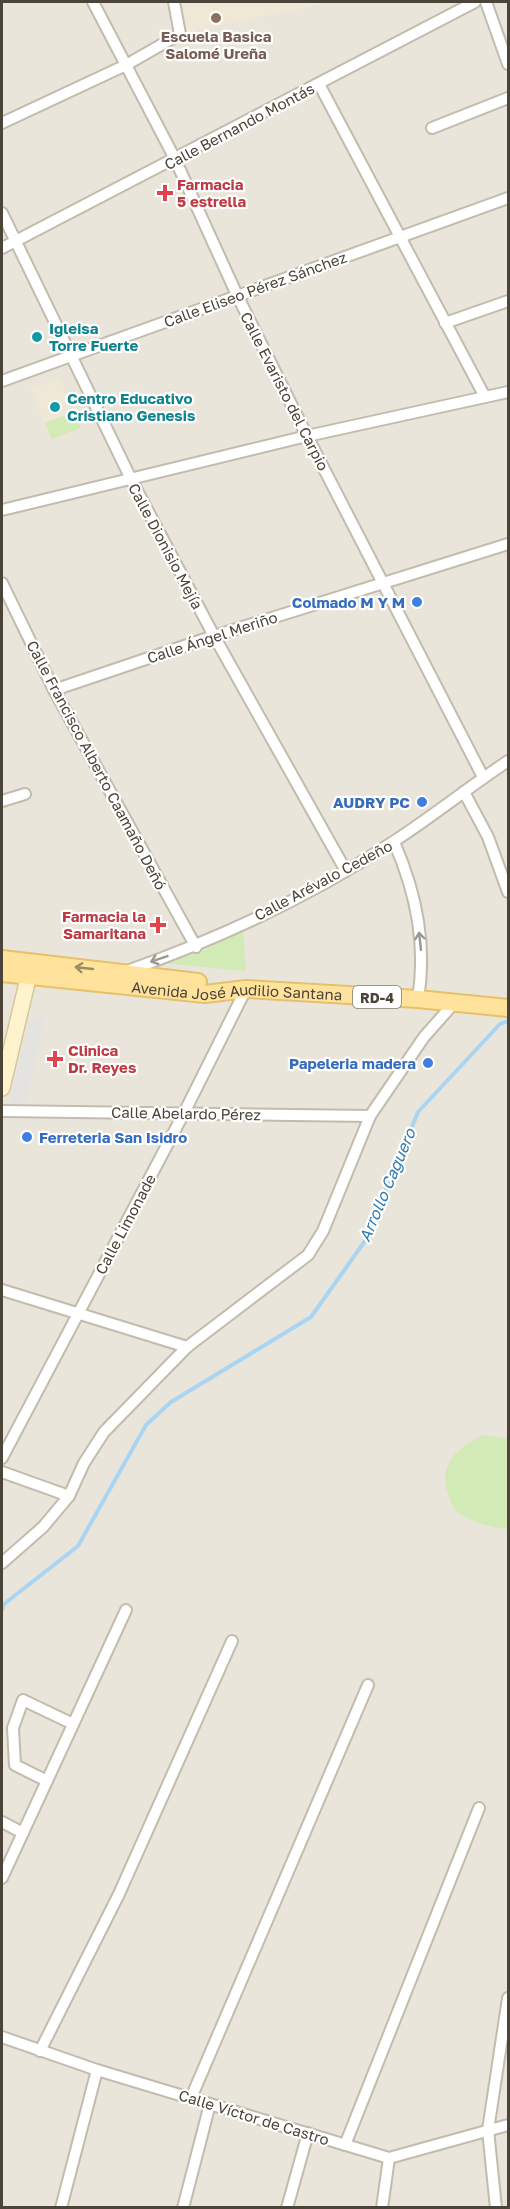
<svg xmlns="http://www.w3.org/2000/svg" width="510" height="2209" viewBox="0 0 510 2209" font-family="'Golos Text',sans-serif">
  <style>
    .residential { fill: #eae5da }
    .education { fill: #efe8d6 }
    .green { fill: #d2eab5 }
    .parking { fill: #e5e3e0 }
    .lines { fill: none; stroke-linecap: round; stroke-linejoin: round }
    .stream { stroke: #a9d4f2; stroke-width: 4 }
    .street-casing { stroke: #c2bbae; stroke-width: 14 }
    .secondary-casing { stroke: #d6c79b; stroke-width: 18 }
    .primary-casing { stroke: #e6c16a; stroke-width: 20 }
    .street { stroke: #fff; stroke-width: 10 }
    .secondary { stroke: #fff3cd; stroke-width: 15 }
    .primary { stroke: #ffe39c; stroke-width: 16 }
    .oneway { stroke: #9c9892 }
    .oneway2 { stroke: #9c8c66 }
    .education-dot { fill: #8d6e63; stroke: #fff; stroke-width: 2 }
    .health-dot { fill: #e0444e; stroke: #fff; stroke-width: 2 }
    .culture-dot { fill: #0f9aa8; stroke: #fff; stroke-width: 2 }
    .shop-dot { fill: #3f7fe0; stroke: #fff; stroke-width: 2 }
    .labels { text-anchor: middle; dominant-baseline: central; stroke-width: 4.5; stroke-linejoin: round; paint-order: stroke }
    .shield { fill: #fff; stroke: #817c74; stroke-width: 1.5 }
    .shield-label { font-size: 14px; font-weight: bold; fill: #4b4439 }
    .education-label { font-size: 15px; font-weight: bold; fill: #785e54; stroke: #fff }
    .street-label { font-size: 15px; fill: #4b4439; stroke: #fff }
    .health-label { font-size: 15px; font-weight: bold; fill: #be3a42; stroke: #fff; text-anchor: start }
    .culture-label { font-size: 15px; font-weight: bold; fill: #0d838f; stroke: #fff; text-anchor: start }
    .shop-label { font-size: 15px; font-weight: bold; fill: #366cbe; stroke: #fff; text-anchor: end }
    .water-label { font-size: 16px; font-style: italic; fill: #2e7ab2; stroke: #fff }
  </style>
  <rect width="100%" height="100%" fill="#f6f3ec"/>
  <rect class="residential" x="2" y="2" width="506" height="2205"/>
  <g class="education">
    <path d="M174,2H330L180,34Z"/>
    <path d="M59,377L81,428L52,439L30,390Z"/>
  </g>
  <g class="green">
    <path d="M74,412L81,428L52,439L45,423Z"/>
    <path d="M243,929L246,971L162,963L200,952Z"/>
    <path d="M483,1435L508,1439V1528L505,1529C488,1526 466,1522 454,1508C452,1505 450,1499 449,1495C436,1466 459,1446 483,1435Z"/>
  </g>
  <path class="parking" d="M31,1018L44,1020L26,1106H8Z"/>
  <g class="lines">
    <path class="stream" d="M2,1610L4,1604L78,1546L146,1425L171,1402L311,1317L365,1241L418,1112L500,1024L508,1021"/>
    <g class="street-casing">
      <g id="street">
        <path d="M93,2L175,159L237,295L307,436L483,777"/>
        <path d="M486,2L508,64"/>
        <path d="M319,84L485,397"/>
        <path d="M2,123L126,65L180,34L174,2"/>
        <path d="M432,128L508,98"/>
        <path d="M2,213L131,479L214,636L346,871"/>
        <path d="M2,248L475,2"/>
        <path d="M445,323L508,301"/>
        <path d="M2,381L508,198"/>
        <path d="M2,510L307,436L508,392"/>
        <path d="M2,583L54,690L196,947"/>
        <path d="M54,690L214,636L508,544"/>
        <path d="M464,792L488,837L508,892"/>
        <path d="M2,801L25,794"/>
        <path d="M394,842C416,892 427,945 418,999"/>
        <path d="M127,971C218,939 312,895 393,842C433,816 469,787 508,761"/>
        <path d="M2,1111L370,1116"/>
        <path d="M2,1290L187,1347"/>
        <path d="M2,1458L184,1113L246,989"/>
        <path d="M2,1472L69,1496"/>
        <path d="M2,1563L43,1527L69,1496L84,1463L104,1432L187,1347L308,1255L323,1231L370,1116L424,1037L455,1002"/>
        <path d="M47,1781L15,1765L13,1728L23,1700L73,1724"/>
        <path d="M2,1822L23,1833"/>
        <path d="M2,1878L126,1610"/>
        <path d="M2,2037L97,2070L389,2158L508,2125"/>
        <path d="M40,2051L119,1894L232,1641"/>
        <path d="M191,2098L368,1685"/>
        <path d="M345,2145L479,1808"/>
        <path d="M61,2208L97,2070"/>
        <path d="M183,2208L210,2104"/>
        <path d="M287,2208L308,2133"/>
        <path d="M382,2208L389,2158"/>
        <path d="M496,2208L488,2130L508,1998"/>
      </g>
    </g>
    <g class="secondary-casing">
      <path id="secondary" d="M2,1088L31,966"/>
    </g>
    <g class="primary-casing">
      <g id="primary">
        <path d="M2,959L198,982"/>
        <path id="s1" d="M2,973L205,994L246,989L418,999L508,1008"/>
      </g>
    </g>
    <use href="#street" class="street"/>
    <use href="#secondary" class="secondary"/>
    <use href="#primary" class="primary"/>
  </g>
  <defs><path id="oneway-shaft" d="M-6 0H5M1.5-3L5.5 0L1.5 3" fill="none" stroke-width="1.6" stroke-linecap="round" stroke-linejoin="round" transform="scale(1.5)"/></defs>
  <g class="oneway">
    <use href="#oneway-shaft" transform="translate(420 941) rotate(-96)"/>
    <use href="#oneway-shaft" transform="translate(159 959) rotate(161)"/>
  </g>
  <use class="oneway2" href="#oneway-shaft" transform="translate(84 968) rotate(-174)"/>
  <circle class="education-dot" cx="216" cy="18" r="6"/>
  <g class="health-dot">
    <path d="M162 184h6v6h6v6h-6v6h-6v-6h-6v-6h6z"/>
    <path d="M155 916h6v6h6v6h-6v6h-6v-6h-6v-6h6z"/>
    <path d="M52 1050h6v6h6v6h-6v6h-6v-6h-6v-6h6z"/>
  </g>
  <g class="culture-dot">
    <circle cx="37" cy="337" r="6"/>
    <circle cx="55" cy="407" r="6"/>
  </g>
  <g class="shop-dot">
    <circle cx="417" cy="602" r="6"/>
    <circle cx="422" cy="802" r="6"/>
    <circle cx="428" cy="1063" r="6"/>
    <circle cx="27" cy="1137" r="6"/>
  </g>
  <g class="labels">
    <rect class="shield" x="353" y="986" width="48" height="22" rx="4.5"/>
    <g class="shield-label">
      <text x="377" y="997">RD-4</text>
    </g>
    <g class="education-label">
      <text x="216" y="36">Escuela Basica<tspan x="216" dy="17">Salomé Ureña</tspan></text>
    </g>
    <g class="street-label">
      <text transform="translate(239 126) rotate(-28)">Calle Bernando Montás</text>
      <text transform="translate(255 289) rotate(-20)">Calle Eliseo Pérez Sánchez</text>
      <text transform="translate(285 391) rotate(63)">Calle Evaristo del Carpio</text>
      <text transform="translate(166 546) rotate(62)">Calle Dionisio Mejía</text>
      <text transform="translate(212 637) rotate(-18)">Calle Ángel Meriño</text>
      <text transform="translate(97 765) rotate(62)">Calle Francisco Alberto Caamaño Deñó</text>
      <text transform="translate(323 880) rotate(-28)">Calle Arévalo Cedeño</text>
      <text stroke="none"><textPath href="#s1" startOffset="236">Avenida José Audilio Santana</textPath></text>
      <text transform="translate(186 1113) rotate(1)">Calle Abelardo Pérez</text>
      <text transform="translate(125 1224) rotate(-62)">Calle Limonade</text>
      <text transform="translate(254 2117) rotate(17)">Calle Víctor de Castro</text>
    </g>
    <g class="health-label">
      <text x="177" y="184">Farmacia<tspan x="177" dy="17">5 estrella</tspan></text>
      <text x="146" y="916" text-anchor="end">Farmacia la<tspan x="146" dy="17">Samaritana</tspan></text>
      <text x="68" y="1050">Clinica<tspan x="68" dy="17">Dr. Reyes</tspan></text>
    </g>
    <g class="culture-label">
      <text x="49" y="328">Igleisa<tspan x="49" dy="17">Torre Fuerte</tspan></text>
      <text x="67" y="398">Centro Educativo<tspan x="67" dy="17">Cristiano Genesis</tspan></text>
    </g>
    <g class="shop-label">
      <text x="405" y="602">Colmado M Y M</text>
      <text x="410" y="802">AUDRY PC</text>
      <text x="416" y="1063">Papeleria madera</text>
      <text x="39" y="1137" text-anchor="start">Ferreteria San Isidro</text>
    </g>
    <g class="water-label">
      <text transform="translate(387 1185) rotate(-67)">Arrollo Caguero</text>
    </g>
  </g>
  <rect width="510" height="2209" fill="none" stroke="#4b4439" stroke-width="6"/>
</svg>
